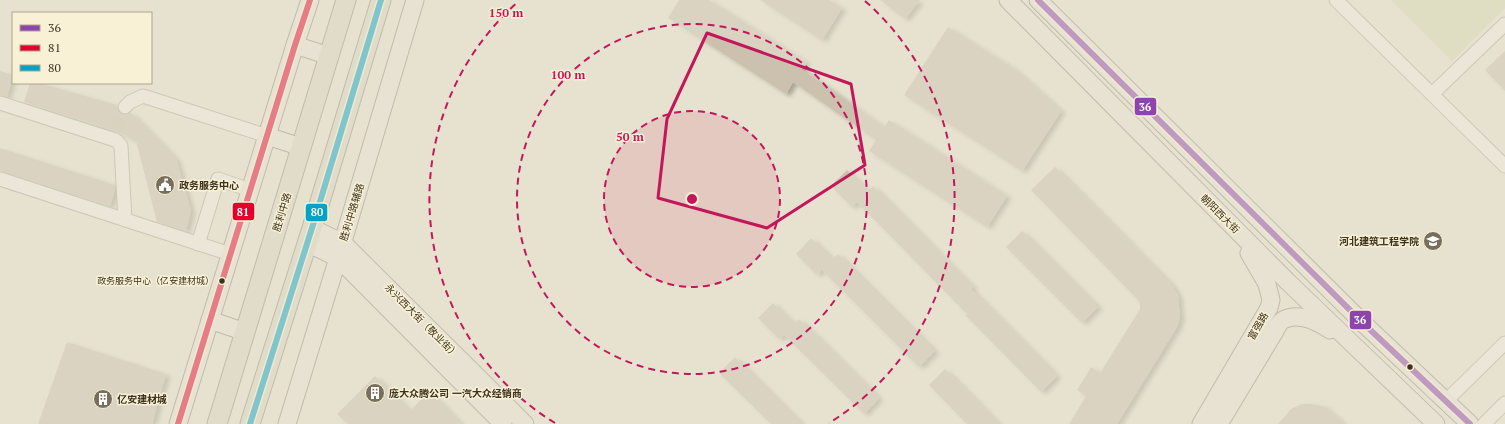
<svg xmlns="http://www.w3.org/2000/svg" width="1505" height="424" viewBox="0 0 1505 424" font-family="'PT Serif','Noto Sans SC',serif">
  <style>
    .green { fill: #d4d8b1 }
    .building { fill: #ccc0af; filter: url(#shadow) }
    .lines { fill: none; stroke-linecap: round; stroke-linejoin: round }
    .minor-tunnel { stroke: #c5beac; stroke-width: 13; stroke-dasharray: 13 6; stroke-linecap: butt }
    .minor-casing { stroke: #ada797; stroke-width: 15 }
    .major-casing { stroke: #928c7f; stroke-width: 19 }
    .highway-casing { stroke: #928c7f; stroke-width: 21 }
    .minor { stroke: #efece1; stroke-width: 13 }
    .major { stroke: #e6e2d2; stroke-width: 17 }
    .highway { stroke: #dad3c0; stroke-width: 19 }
    .bus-1-casing { stroke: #f8f1d5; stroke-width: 9 }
    .bus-2-casing { stroke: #f8f1d5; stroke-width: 9 }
    .bus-3-casing { stroke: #f8f1d5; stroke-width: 9 }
    .bus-1 { stroke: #8e44ad; stroke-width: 6 }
    .bus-2 { stroke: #e4002b; stroke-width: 6 }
    .bus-3 { stroke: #03a3c5; stroke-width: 6 }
    .marked { fill: none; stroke: #c2185b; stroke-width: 3; stroke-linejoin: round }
    .ring { fill: none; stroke: #c2185b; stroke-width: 2; stroke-dasharray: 7 5 }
    .bus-dot { fill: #3d301e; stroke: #f8f1d5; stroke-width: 1.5 }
    .labels { text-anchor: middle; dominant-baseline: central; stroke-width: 3; stroke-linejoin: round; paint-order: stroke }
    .bus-label { font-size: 9px; fill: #3d301e; stroke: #f8f1d5; text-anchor: end }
    .poi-label { font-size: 10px; font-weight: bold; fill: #3d301e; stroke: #f8f1d5; text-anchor: start }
    .street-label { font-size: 10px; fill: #3d301e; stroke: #f8f1d5 }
    .centre { fill: #c2185b; stroke: #f8f1d5; stroke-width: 2 }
    .ring-label { font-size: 12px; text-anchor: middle; font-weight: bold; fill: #c2185b; stroke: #f8f1d5; stroke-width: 3; stroke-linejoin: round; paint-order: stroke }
    .line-badge { stroke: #f8f1d5; stroke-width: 1.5 }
    .badge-label { font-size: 11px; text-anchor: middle; font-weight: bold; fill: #fff }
  </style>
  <defs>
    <filter id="shadow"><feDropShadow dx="4.5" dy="2.5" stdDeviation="2" flood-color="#0004"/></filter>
  </defs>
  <rect width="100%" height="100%" fill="#e7e2cf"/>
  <path class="green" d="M1391,0H1505V8L1452,61Z"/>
  <g class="building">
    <path d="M679,0H709L806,62L801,69L884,127L889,120L1007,196L987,227L869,151L876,140L793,82L786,94L668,18Z"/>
    <path d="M760,0H829L842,8L822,40Z"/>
    <path d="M880,0H920L905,19Z"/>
    <path d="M948,27L1016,70L1061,111L1022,171L904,95Z"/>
    <path d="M1505,51V91L1485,70Z"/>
    <path d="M0,71L13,75L7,97L0,95Z"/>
    <path d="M30,83H39L117,105L119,112L123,115H127L131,113L176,159L191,211L186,231L157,222L136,141L114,130L24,102Z"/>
    <path d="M0,148L115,185V189L110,206L0,171Z"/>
    <path d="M1055,167L1172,285L1178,296L1180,318L1177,327L1117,424H1069L1086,396L1077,390L1091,367L1100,373L1140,309V305L1139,301L1031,190Z"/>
    <path d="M847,170L868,191L873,186L973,287L971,289L1057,376L1041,392L965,315L967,314L857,202L852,207L831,186Z"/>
    <path d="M1022,231L1098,307L1082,323L1006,247Z"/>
    <path d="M811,238L832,259L838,254L935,351L919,367L822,270L817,275L796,254Z"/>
    <path d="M773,303L794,324L799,319L879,398L864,414L784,335L779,339L758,318Z"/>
    <path d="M67,342L166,374L152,424H38Z"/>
    <path d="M735,357L802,424H771L719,373Z"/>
    <path d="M945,369L999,424H967L929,385Z"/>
    <path d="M375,376L410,411L429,391L461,424H348L337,414Z"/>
    <path d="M1302,404H1311L1324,406L1344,424H1278L1291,409Z"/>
  </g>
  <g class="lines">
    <path class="minor-tunnel" d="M117,131L125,107"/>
    <g class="minor-casing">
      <g id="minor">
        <path d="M1336,0L1505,166"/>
        <path d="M1432,94L1505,24"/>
        <path d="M0,103L115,140L118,142L121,146L125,220"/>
        <path d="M125,107L130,102L143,96L267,136"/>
        <path d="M0,179L230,254"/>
        <path d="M198,244L218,179L250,190"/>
        <path d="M1446,401L1505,343"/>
        <path d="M1484,424L1505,403"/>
      </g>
    </g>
    <g class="major-casing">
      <g id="major">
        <path d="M1008,0L1288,282L1436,424"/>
        <path d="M1038,0L1364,324L1470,424"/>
        <path d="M295,45L329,56"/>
        <path d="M267,136L301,147"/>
        <path d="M312,228L343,243L525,424"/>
        <path d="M307,243L338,258L503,424"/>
        <path d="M210,320L245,332"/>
        <path d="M178,424L295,45L310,0"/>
        <path d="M287,424L338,258L415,0"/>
        <path d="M1201,424L1269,308L1271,300L1267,284L1249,253"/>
        <path d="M1219,424L1275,331C1277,327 1280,322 1283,320C1299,312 1317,321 1330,330"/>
      </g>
    </g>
    <g class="highway-casing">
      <g id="highway">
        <path d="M217,424L346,0"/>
        <path d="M250,424L312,228L381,0"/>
      </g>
    </g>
    <use href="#minor" class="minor"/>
    <use href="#major" class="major"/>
    <use href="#highway" class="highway"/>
    <g class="bus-1-casing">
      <path id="bus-1" d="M1038,0L1364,324L1470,424"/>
    </g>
    <g class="bus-2-casing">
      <path id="bus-2" d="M178,424L295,45L310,0"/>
    </g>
    <g class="bus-3-casing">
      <path id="bus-3" d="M250,424L312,228L381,0"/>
    </g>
    <use href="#bus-1" class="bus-1"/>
    <use href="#bus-2" class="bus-2"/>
    <use href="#bus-3" class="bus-3"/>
  </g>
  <path d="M0 0H1505V424H0ZM707,33L851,84L865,165L767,228L658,198L667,119Z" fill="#e7e2cf" fill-opacity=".55" fill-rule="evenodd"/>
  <path class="marked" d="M707,33L851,84L865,165L767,228L658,198L667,119Z"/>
  <circle cx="692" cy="199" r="88" fill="#c2185b" fill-opacity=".12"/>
  <g class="ring">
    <circle cx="692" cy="199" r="88"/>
    <circle cx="692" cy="199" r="175"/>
    <path d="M555 423A263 263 0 0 1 519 1M865 1A263 263 0 0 1 829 423"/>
  </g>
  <defs>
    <g id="civic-disc" transform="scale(1)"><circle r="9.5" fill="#786e5c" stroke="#f8f1d5"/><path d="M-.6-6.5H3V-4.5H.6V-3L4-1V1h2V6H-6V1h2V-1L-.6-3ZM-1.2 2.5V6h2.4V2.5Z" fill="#fff"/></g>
    <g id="university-disc" transform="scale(1)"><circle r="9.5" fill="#786e5c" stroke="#f8f1d5"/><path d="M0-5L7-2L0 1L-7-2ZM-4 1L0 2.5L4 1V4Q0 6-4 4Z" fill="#fff"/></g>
    <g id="building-disc" transform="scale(1)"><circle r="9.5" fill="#786e5c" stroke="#f8f1d5"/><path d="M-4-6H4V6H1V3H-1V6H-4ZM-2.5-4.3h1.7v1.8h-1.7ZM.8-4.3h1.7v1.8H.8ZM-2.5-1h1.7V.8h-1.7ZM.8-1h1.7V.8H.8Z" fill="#fff"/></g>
  </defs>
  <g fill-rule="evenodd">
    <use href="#civic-disc" x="165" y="185"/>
    <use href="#university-disc" x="1433" y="241"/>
    <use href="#building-disc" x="375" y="393"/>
    <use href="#building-disc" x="103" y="399"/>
  </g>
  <g class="bus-dot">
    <circle cx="222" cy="281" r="3.5"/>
    <circle cx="1410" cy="367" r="3.5"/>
  </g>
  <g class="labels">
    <g class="bus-label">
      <text x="214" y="281">政务服务中心（亿安建材城）</text>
    </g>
    <g class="poi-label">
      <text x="179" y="185">政务服务中心</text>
      <text x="1419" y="241" text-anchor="end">河北建筑工程学院</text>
      <text x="389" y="393">庞大众腾公司 一汽大众经销商</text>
      <text x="117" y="399">亿安建材城</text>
    </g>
    <g class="street-label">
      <text transform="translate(282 212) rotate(-73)">胜利中路</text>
      <text transform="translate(352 212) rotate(-73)">胜利中路辅路</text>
      <text transform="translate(1220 214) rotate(45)">朝阳西大街</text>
      <text transform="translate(422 321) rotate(45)">永兴西大街（敬业街）</text>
      <text transform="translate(1258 326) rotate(-60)">富强路</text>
    </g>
  </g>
  <circle cx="692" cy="199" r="6" class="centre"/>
  <g class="ring-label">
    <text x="506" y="17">150 m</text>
    <text x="568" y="79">100 m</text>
    <text x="630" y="141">50 m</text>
  </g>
  <g class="line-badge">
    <rect x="1134" y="97" width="23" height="19" rx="4" fill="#8e44ad"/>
    <rect x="232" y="202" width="23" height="19" rx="4" fill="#e4002b"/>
    <rect x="305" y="203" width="23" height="19" rx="4" fill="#03a3c5"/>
    <rect x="1349" y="310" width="23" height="20" rx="4" fill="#8e44ad"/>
  </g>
  <g class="badge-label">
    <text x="1145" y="111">36</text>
    <text x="243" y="216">81</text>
    <text x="317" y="216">80</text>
    <text x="1360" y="324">36</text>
  </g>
  <rect x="12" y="12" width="140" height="72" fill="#f8f1d5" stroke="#ada48c"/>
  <rect x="20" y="25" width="20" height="6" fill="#8e44ad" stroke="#ada48c"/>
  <text x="48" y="32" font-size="12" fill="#3d301e">36</text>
  <rect x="20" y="45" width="20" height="6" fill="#e4002b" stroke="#ada48c"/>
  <text x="48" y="52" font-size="12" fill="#3d301e">81</text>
  <rect x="20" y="65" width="20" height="6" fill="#03a3c5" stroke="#ada48c"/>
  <text x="48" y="72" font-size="12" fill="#3d301e">80</text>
</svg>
